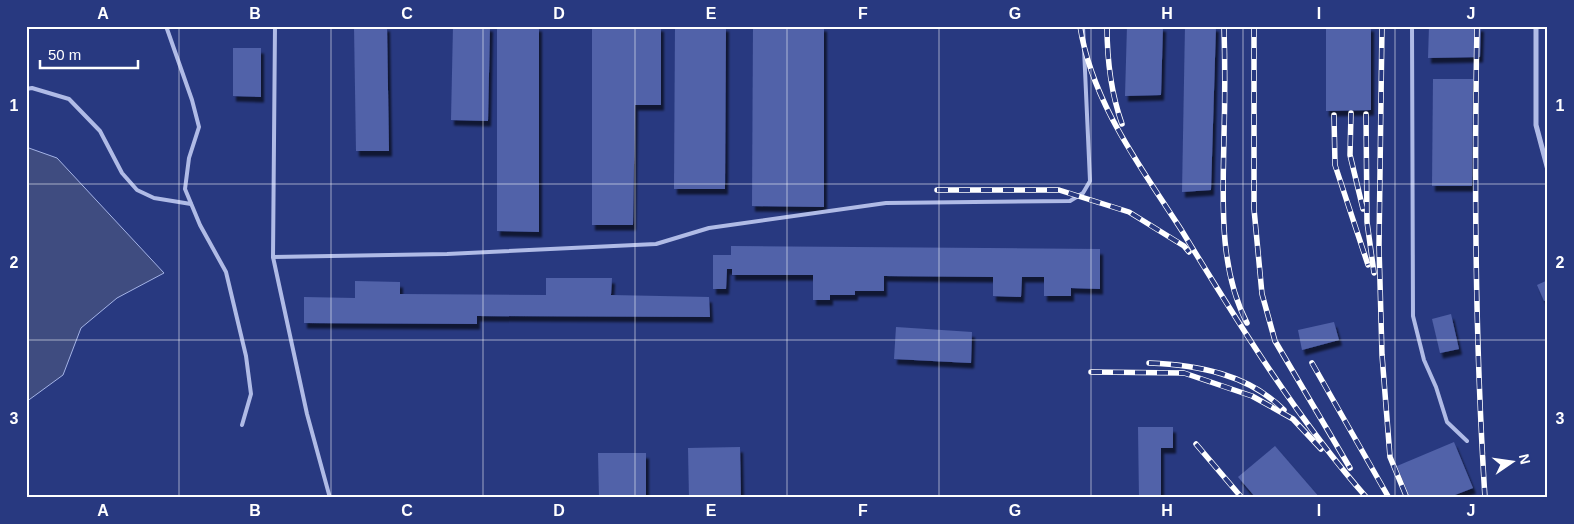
<svg xmlns="http://www.w3.org/2000/svg" width="1574" height="524" viewBox="0 0 1574 524" font-family="Arial,sans-serif">
  <style>
    .water { fill: #3f4c80; stroke: #a4b3e6 }
    .building { fill: #5162a9; filter: url(#shadow) }
    .lines { fill: none; stroke-linecap: round; stroke-linejoin: round }
    .service { stroke: #b0bbe6; stroke-width: 4 }
    .minor { stroke: #b0bbe6; stroke-width: 5 }
    .rail-casing { stroke: #fff; stroke-width: 5.5 }
    .rail { stroke: #283980; stroke-width: 4; stroke-dasharray: 11; stroke-linecap: butt }
    .grid { fill: none; stroke: #fff; stroke-width: 1; stroke-opacity: 0.55 }
    .neatline { fill: none; stroke: #fff; stroke-width: 2 }
    .grid-label { font-size: 16px; text-anchor: middle; font-weight: bold; fill: #fff }
  </style>
  <defs>
    <filter id="shadow"><feDropShadow dx="3" dy="5.5" stdDeviation="1" flood-color="#0009"/></filter>
  </defs>
  <rect width="100%" height="100%" fill="#283980"/>
  <path class="water" d="M26,147L57,158L164,273L117,298L81,328L63,375L26,402Z"/>
  <g class="building">
    <path d="M354,26H387L389,151H356Z"/>
    <path d="M453,26H490L488,121L451,120Z"/>
    <path d="M497,26H539V232L497,231Z"/>
    <path d="M592,26H661V105H635L633,225H592Z"/>
    <path d="M675,26H726L725,189H674Z"/>
    <path d="M753,26H824V207L752,206Z"/>
    <path d="M1127,26H1163L1161,95L1125,96Z"/>
    <path d="M1185,26H1216L1211,190L1182,192Z"/>
    <path d="M1326,26H1371V110L1326,111Z"/>
    <path d="M1429,26H1481L1480,57L1428,58Z"/>
    <path d="M233,48H261V97L233,96Z"/>
    <path d="M1433,79H1473L1472,186H1432Z"/>
    <path d="M731,246L1100,249V289L1071,288V296H1044V277H1022L1021,297L993,296V277L884,276V291H855V295H830V300H813V275H732V269H727L726,289H713V255H731Z"/>
    <path d="M546,278H612L611,295L709,297L710,317L477,316V324L304,323V297L355,298V281L400,282V294L546,295Z"/>
    <path d="M1548,280V300L1544,301L1537,285Z"/>
    <path d="M1451,314L1459,349L1440,353L1432,319Z"/>
    <path d="M1334,322L1339,340L1302,350L1298,330Z"/>
    <path d="M896,327L972,332L971,363L894,359Z"/>
    <path d="M1138,427H1173V448H1161V498H1139Z"/>
    <path d="M1454,442L1473,488L1455,495L1456,498H1410L1397,466Z"/>
    <path d="M1275,446L1320,498H1256L1238,477Z"/>
    <path d="M740,447L741,498H689L688,448Z"/>
    <path d="M598,453H646V498H599Z"/>
  </g>
  <g class="lines">
    <g class="service">
      <path d="M166,26L192,100L199,127L189,158L185,189L200,225L226,272L246,356L251,394L242,425"/>
      <path d="M275,26L273,257L307,414L330,498"/>
      <path d="M1412,26L1413,316L1424,360L1436,387L1447,422L1467,441"/>
      <path d="M26,89L32,88L69,99L100,131L122,173L137,190L154,198L191,204"/>
      <path d="M273,257L447,254L656,244L709,228L886,203L1070,201L1083,193L1090,181L1083,26"/>
    </g>
    <path class="minor" d="M1536,26V125L1548,170"/>
    <g class="rail-casing">
      <g id="rail">
        <path d="M1080,26C1092,103 1141,167 1182,231C1237,321 1297,419 1367,498"/>
        <path d="M1107,26C1107,60 1111,93 1122,124"/>
        <path d="M1224,26C1225,63 1225,100 1224,136C1223,198 1218,267 1247,323"/>
        <path d="M1254,26V209L1262,294L1275,341L1350,468"/>
        <path d="M1382,26L1379,246L1382,355L1390,457L1407,498"/>
        <path d="M1477,26C1474,183 1475,341 1485,498"/>
        <path d="M1351,113L1350,155L1363,209"/>
        <path d="M1366,114L1367,222L1374,273"/>
        <path d="M1334,115L1335,165L1368,265"/>
        <path d="M937,190H1059L1129,212L1184,246L1189,252"/>
        <path d="M1149,363C1198,365 1248,374 1284,410"/>
        <path d="M1312,363L1389,498"/>
        <path d="M1091,372L1184,373L1252,396L1293,419L1321,449"/>
        <path d="M1196,444L1242,498"/>
      </g>
    </g>
    <use href="#rail" class="rail"/>
  </g>
  <path class="grid" d="M179,26V498M331,26V498M483,26V498M635,26V498M787,26V498M939,26V498M1091,26V498M1243,26V498M1395,26V498M26,184H1548M26,340H1548"/>
  <rect width="1574" height="524" fill="none" stroke="#283980" stroke-width="55"/>
  <g transform="translate(1512 462) rotate(77)" stroke="#283980" stroke-width="4" paint-order="stroke">
  <path d="M0-4L9 19L0 12L-9 19Z" fill="#ffffff"/>
  <text y="-8" font-size="14" font-weight="bold" text-anchor="middle" fill="#ffffff">N</text>
  </g>
  <path d="M40 60v8h98v-8" fill="none" stroke="#ffffff" stroke-width="2.5"/>
  <text x="48" y="60" font-size="15" fill="#ffffff" stroke="#283980" stroke-width="4" paint-order="stroke">50 m</text>
  <rect x="28" y="28" width="1518" height="468" class="neatline"/>
  <g class="grid-label">
    <text x="103" y="19">A</text>
    <text x="255" y="19">B</text>
    <text x="407" y="19">C</text>
    <text x="559" y="19">D</text>
    <text x="711" y="19">E</text>
    <text x="863" y="19">F</text>
    <text x="1015" y="19">G</text>
    <text x="1167" y="19">H</text>
    <text x="1319" y="19">I</text>
    <text x="1471" y="19">J</text>
    <text x="14" y="111">1</text>
    <text x="1560" y="111">1</text>
    <text x="14" y="268">2</text>
    <text x="1560" y="268">2</text>
    <text x="14" y="424">3</text>
    <text x="1560" y="424">3</text>
    <text x="103" y="516">A</text>
    <text x="255" y="516">B</text>
    <text x="407" y="516">C</text>
    <text x="559" y="516">D</text>
    <text x="711" y="516">E</text>
    <text x="863" y="516">F</text>
    <text x="1015" y="516">G</text>
    <text x="1167" y="516">H</text>
    <text x="1319" y="516">I</text>
    <text x="1471" y="516">J</text>
  </g>
</svg>
